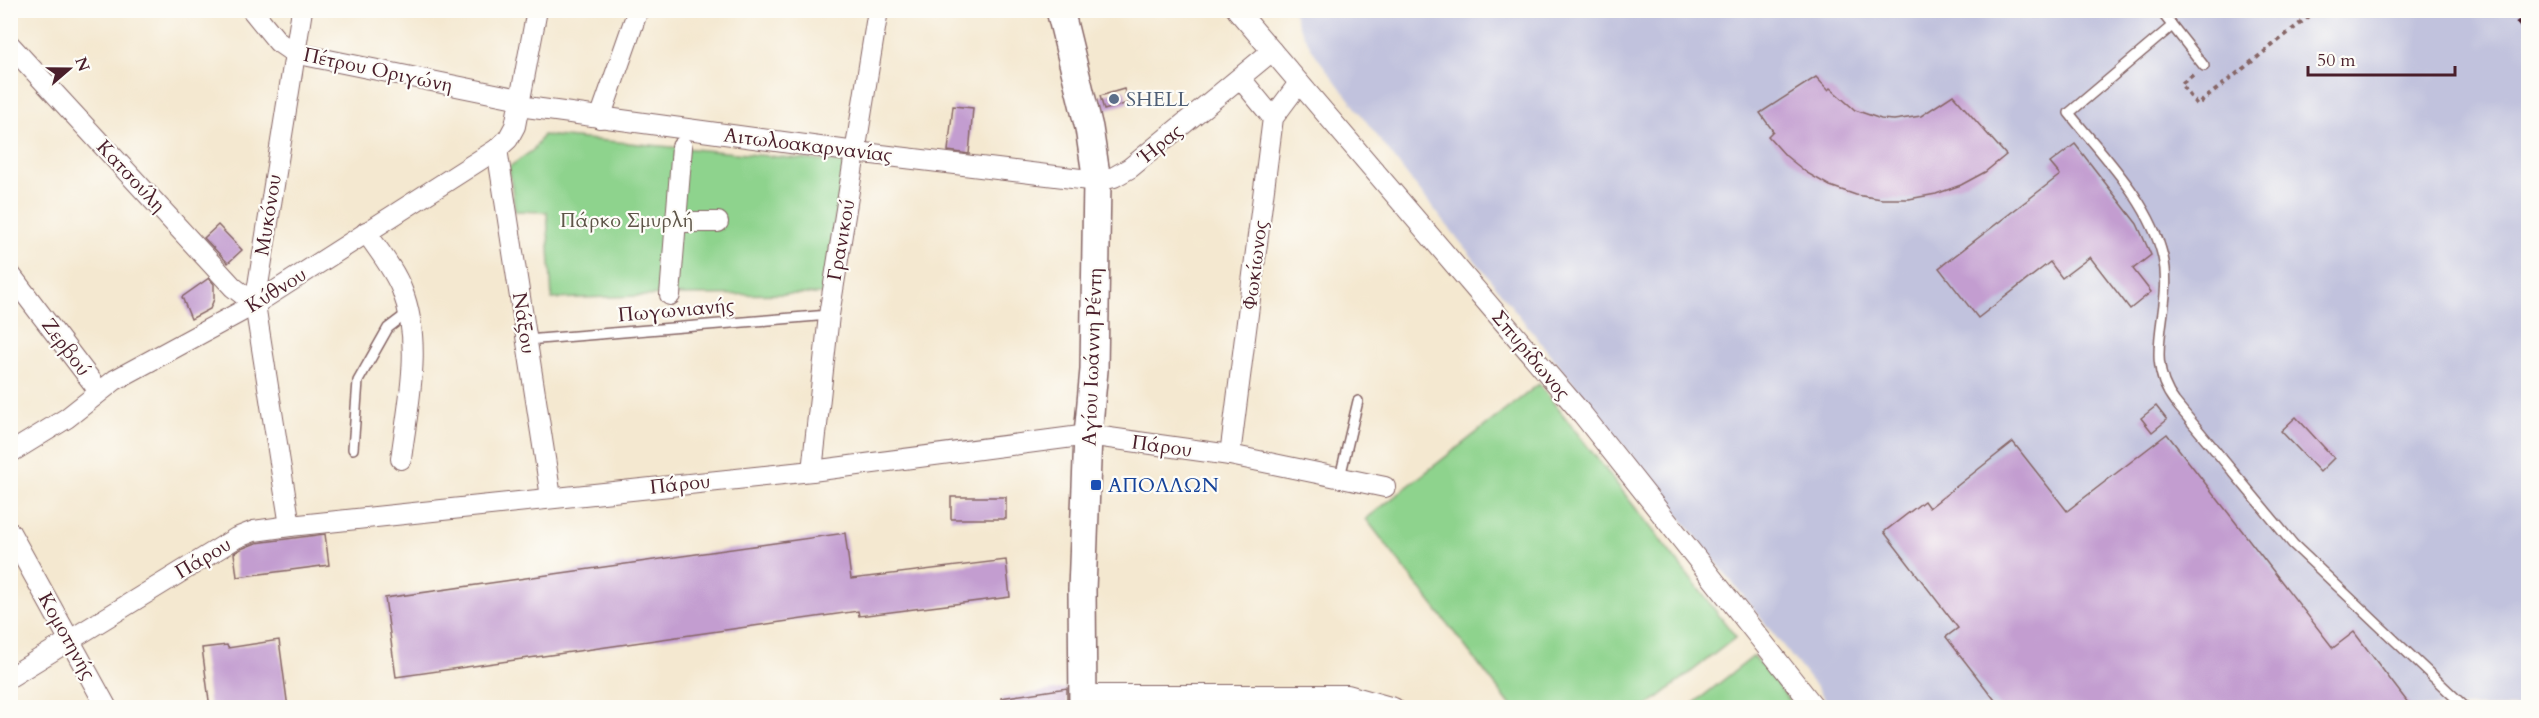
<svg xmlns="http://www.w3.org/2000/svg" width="2539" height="718" viewBox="0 0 2539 718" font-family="Cardo,serif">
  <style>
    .industrial { fill: #c1c2dd }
    .green { fill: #8ed38d; stroke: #6c795c; stroke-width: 1.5 }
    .building { fill: #c39dd0 }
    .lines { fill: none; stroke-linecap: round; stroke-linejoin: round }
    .lane-casing { stroke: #866565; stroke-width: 12 }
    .street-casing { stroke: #866565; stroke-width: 22 }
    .secondary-casing { stroke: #866565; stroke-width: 30 }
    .path { stroke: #866565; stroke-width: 4; stroke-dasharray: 4.5 4.5; stroke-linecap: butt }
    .lane { stroke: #fff; stroke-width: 9 }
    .street { stroke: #fff; stroke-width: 20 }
    .secondary { stroke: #fff; stroke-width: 27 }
    .rail { stroke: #4a1f2b; stroke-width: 4.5; stroke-dasharray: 9 4.5; stroke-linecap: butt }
    .service-dot { fill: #5c6f8a; stroke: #fdfcf7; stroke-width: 2 }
    .transit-dot { fill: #1a4fb4; stroke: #fdfcf7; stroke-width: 2 }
    .labels { text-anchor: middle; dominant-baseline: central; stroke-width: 4.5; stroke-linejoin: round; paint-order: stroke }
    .street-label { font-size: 20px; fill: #4a1f2b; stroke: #fdfcf7 }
    .service-label { font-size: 20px; fill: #4e5e75; stroke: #fdfcf7; text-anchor: start }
    .park-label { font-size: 20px; fill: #5e5548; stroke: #fdfcf7 }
    .transit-label { font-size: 20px; fill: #164399; stroke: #fdfcf7; text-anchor: start }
  </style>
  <rect width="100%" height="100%" fill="#fdfcf7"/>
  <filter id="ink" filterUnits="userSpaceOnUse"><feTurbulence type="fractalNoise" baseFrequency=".0167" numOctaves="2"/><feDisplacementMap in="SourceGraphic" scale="12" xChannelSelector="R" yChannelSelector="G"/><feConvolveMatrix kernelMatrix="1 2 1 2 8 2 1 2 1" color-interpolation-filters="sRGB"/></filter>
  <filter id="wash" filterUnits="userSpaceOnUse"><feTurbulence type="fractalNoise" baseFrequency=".008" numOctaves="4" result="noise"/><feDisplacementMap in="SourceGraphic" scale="24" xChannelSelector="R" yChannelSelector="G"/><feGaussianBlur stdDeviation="1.35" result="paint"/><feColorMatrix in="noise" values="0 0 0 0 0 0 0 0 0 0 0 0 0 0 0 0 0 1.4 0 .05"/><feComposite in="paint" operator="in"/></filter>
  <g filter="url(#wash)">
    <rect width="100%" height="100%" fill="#f4e8d0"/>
    <path class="industrial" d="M1293,11H2528V707H1832L1410,179L1317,57L1300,29Z"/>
    <g class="green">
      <path d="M543,135L844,163L823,294L670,295L552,299L547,212L515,211L509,167L533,150Z"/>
      <path d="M1539,384L1736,637L1646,707H1512L1366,519Z"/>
      <path d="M1754,656L1795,707H1689Z"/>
    </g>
    <g id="blocks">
      <g class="building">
        <path d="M1816,77L1828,90L1830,88L1855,110L1881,119L1894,120L1921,116L1953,95L2006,155L1985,172L1961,185L1936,194L1909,199H1882L1856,195L1830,186L1807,173L1786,156L1768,136L1773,131L1760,113Z"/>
        <path d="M1124,89L1128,103L1104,110L1100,96Z"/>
        <path d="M953,106L973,108L969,154L948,151Z"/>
        <path d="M2075,144L2137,224L2151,255L2133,269L2151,292L2130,309L2090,257L2062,278L2050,262L1978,318L1939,268L2060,175L2050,163Z"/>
        <path d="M218,225L242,250L228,263L204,238Z"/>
        <path d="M209,278L214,284V299L210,309L191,319L182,297Z"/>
        <path d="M2156,406L2167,420L2152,432L2141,418Z"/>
        <path d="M2296,417L2334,458L2320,472L2281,431Z"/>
        <path d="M2167,434L2333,648L2354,632L2412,708H2001L1946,637L1958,628L1884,532L1924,501L1929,508L2013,442L2067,511Z"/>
        <rect x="951" y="497" width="55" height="22"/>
        <path d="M845,533L851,579L1006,560L1010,597L859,616L858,611L396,677L385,598Z"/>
        <path d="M325,534L329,565L237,577L234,553L241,549L256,543Z"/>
        <path d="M279,640L288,708H210L202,648L227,645L228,648Z"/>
        <path d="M1067,688V708H1002L1001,698Z"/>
      </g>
    </g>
  </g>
  <g filter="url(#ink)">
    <use href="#blocks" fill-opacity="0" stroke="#866565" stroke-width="1.5"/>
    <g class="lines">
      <g class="lane-casing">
        <g id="lane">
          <path d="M2160,10L2204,66"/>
          <path d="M2172,26L2069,113C2104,157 2150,202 2163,257C2175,308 2140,357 2175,402L2293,544L2466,708"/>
          <path d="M527,340L829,315"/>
          <path d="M353,449L358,381L388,328L409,312"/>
          <path d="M1340,477L1358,401"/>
        </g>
      </g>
      <g class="street-casing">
        <g id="street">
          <path d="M252,10L278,42L294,53L520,99"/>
          <path d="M1237,10L1583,415L1815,708"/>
          <path d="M10,45L233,287L255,304"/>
          <path d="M1241,79L1273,118"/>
          <path d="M519,106L856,152L1097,181L1114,177L1130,168L1272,51"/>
          <path d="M600,118L638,10"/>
          <path d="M497,149L551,497"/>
          <path d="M677,222H718"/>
          <path d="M366,232C378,250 394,269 402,290C423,343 408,404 401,459"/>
          <path d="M10,274L99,391"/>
          <path d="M670,295L682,147"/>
          <path d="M10,453L67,418L115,380L255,304L497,149L508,139L515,126L537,10"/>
          <path d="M1230,455L1273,118L1299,83"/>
          <path d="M812,471L829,315L878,10"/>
          <path d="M290,526L255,304L302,10"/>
          <path d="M10,532L107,708"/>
          <path d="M10,677L236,538L254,531L290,526L812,471L1088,435L1230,455L1385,487"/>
          <path d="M1081,695H1348L1394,708"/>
        </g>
      </g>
      <g class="secondary-casing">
        <path id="secondary" d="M1060,10L1089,128L1097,181L1094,370L1088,435L1082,590L1083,708"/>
      </g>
      <path class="path" d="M2193,75L2181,84L2197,105L2317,10"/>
      <use href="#lane" class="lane"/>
      <use href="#street" class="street"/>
      <use href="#secondary" class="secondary"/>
      <g class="rail">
        <path d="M2509,10L2528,35"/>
        <path d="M2527,10L2528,13"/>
      </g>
    </g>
  </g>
  <circle class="service-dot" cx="1114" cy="99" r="6"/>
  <rect class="transit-dot" x="1090" y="479" width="12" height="12" rx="3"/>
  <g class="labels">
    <g class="street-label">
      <text transform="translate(378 70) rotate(12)">Πέτρου Οριγώνη</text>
      <text transform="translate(1160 144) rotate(-39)">Ήρας</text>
      <text transform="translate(808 145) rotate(7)">Αιτωλοακαρνανίας</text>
      <text transform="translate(131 176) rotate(47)">Κατσούλη</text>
      <text transform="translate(268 215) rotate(-81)">Μυκόνου</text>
      <text transform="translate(841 240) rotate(-80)">Γρανικού</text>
      <text transform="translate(1255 265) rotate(-83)">Φωκίωνος</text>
      <text transform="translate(276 290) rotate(-32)">Κύθνου</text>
      <text transform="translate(676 310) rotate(-5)">Πωγωνιανής</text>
      <text transform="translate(524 323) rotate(81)">Νάξου</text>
      <text transform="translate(66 347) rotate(53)">Ζερβού</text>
      <text transform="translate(1531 355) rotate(50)">Σπυρίδωνος</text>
      <text transform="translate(1092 357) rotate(-88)">Αγίου Ιωάννη Ρέντη</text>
      <text transform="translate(1162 446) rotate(8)">Πάρου</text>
      <text transform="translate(680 484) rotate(-6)">Πάρου</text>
      <text transform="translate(203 558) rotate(-31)">Πάρου</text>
      <text transform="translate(67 636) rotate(61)">Κομοτηνής</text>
    </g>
    <g class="service-label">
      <text x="1126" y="99">SHELL</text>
    </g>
    <g class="park-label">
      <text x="627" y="220">Πάρκο Σµυρλή</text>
    </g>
    <g class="transit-label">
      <text x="1108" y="485">ΑΠΟΛΛΩΝ</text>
    </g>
  </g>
  <rect width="2539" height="718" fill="none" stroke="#fdfcf7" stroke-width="36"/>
  <g transform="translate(69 69) rotate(70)" stroke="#fdfcf7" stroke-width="4.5" paint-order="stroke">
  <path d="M0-4.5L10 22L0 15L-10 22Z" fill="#4a1f2b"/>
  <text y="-9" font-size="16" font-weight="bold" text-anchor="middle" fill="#4a1f2b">N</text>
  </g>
  <path d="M2308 66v9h147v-9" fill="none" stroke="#4a1f2b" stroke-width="3"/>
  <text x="2317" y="66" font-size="18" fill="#4a1f2b" stroke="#fdfcf7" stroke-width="4.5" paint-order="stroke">50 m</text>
</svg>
